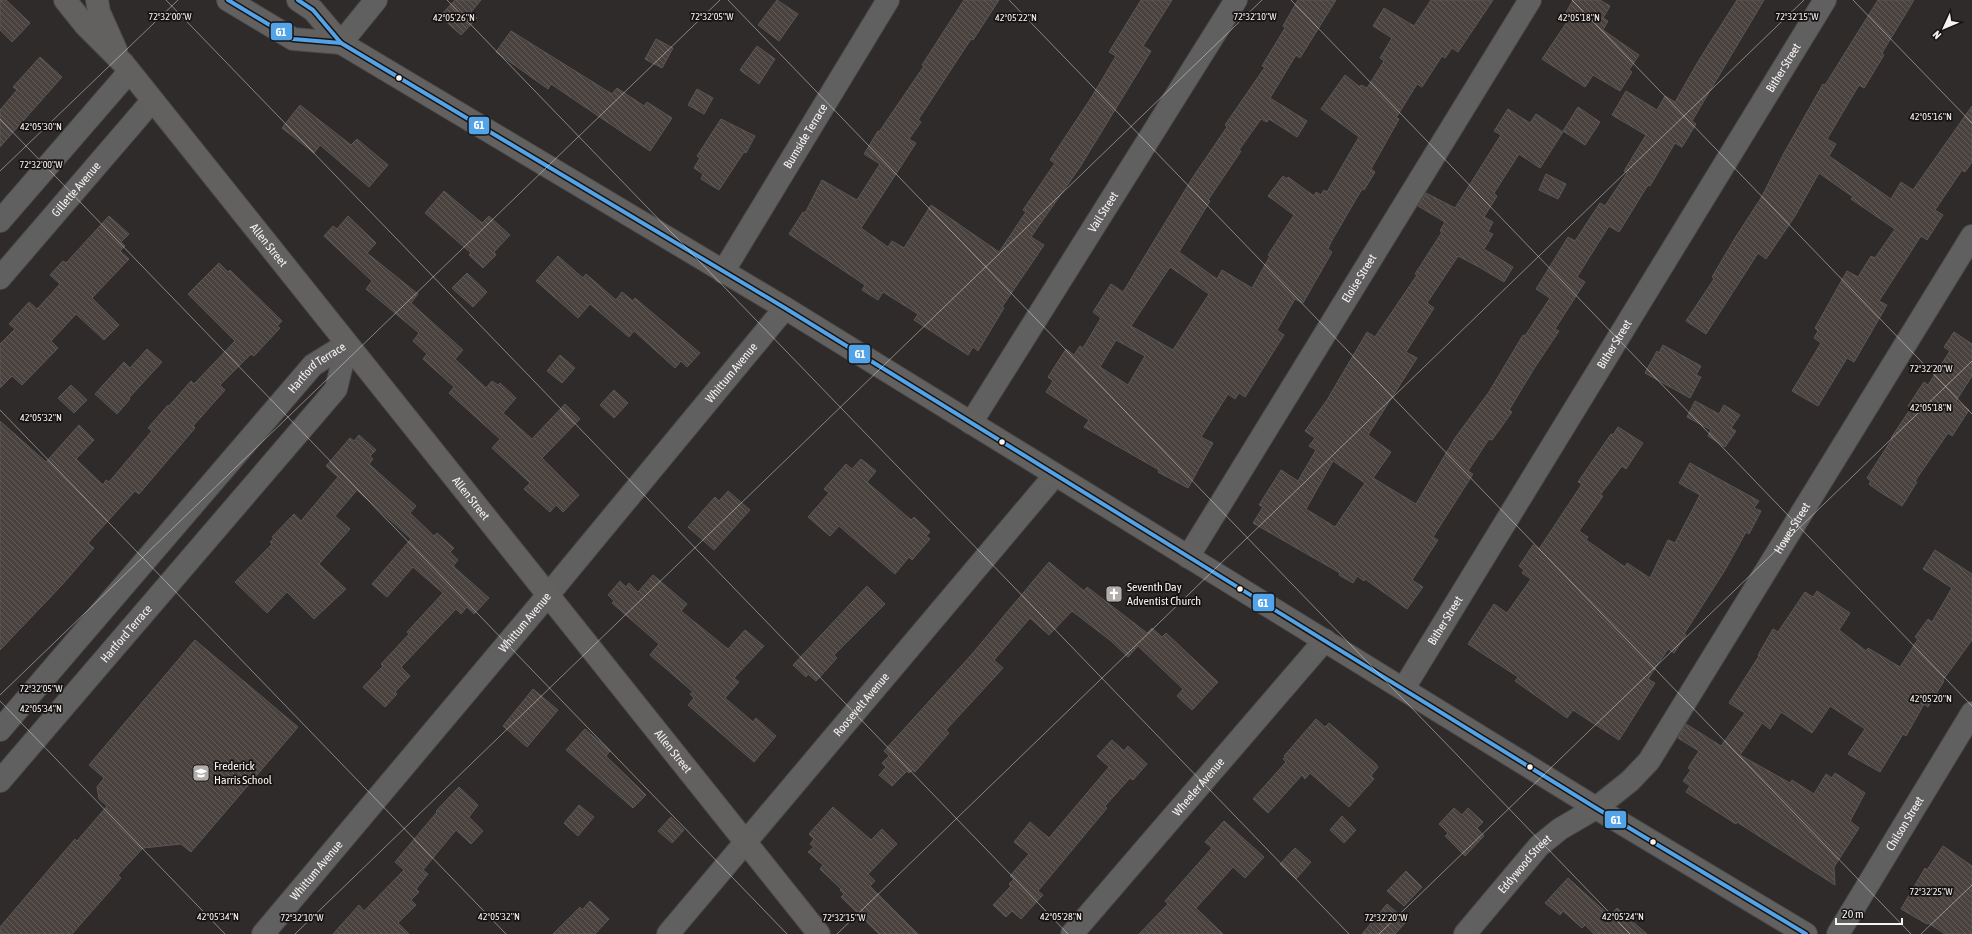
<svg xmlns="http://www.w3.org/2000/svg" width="1972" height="934" viewBox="0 0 1972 934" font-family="'Asap Condensed',sans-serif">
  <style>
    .building { fill: url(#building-back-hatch); stroke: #595655; fill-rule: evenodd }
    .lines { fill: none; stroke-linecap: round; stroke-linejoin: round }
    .minor-casing { stroke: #494747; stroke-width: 24 }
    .tertiary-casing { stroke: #494747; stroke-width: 24 }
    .primary-casing { stroke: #494747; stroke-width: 24 }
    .minor { stroke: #616060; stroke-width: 22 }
    .tertiary { stroke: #616060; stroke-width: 22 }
    .primary { stroke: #636160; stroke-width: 22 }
    .bus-1-casing { stroke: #161312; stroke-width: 7 }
    .bus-1 { stroke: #53a3e8; stroke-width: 4 }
    .ticks { fill: none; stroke: #f7f3f1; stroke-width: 1; stroke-opacity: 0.45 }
    .bus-dot { fill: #f7f3f1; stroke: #161312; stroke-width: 1.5 }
    .labels { text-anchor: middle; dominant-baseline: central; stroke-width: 3.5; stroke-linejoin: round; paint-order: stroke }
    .street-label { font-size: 12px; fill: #f7f3f1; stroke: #161312 }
    .poi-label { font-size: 12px; fill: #f7f3f1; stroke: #161312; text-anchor: start }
    .ticks-label { font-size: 10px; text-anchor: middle; fill: #f7f3f1; stroke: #161312; stroke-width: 3.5; stroke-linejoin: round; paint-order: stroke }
    .line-badge { stroke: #161312; stroke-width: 1.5 }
    .badge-label { font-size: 11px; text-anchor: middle; font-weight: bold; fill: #fff }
  </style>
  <defs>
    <pattern id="building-back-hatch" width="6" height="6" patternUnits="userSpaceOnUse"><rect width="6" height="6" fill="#49423f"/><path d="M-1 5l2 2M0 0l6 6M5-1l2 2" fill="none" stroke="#645e5b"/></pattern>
  </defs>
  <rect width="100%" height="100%" fill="#2e2b2a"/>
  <g class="building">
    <path d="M0,0H6L30,23L12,42L0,30Z"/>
    <path d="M455,0H481L471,12L477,18L461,35L440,16Z"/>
    <path d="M777,0L798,14L779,41L758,25Z"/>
    <path d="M964,0H999L973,40L971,39L918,120L921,122L909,139L916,143L861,228L888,247L892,241L904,248L931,205L999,252L1026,212L1023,210L1055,163L1050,160L1091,98L1116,56L1109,52L1141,0H1172L1143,46L1151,51L1080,167L1031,237L1044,245L1002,307L1004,308L978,351L973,347L968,355L914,320L918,314L883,292L878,300L862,290L865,285L789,234L803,212L805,213L822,180L857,200L880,164L864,154L878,131L879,132L924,66L922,65Z"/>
    <path d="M1298,0H1336L1300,58L1296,55L1270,98L1307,121L1297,137L1269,119L1267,122L1261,119L1239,150L1241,151L1208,200L1210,201L1179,252L1217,279L1222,270L1252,288L1270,256L1268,255L1294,215L1268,196L1283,176L1287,179L1288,177L1314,196L1316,192L1321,195L1324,190L1327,192L1359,137L1321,109L1345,75L1360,87L1361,85L1367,88L1384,61L1380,58L1392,38L1373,26L1384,8L1414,26L1431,0H1493L1458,52L1452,48L1445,58L1442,56L1422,87L1417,84L1396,118L1399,119L1371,169L1375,172L1364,190L1362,189L1331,242L1328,249L1332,252L1303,303L1295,299L1277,330L1284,335L1245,397L1239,393L1235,399L1228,394L1201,437L1213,443L1188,488L1158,472L1159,470L1084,427L1089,420L1046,392L1053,381L1048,377L1066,349L1074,355L1080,346L1083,348L1101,318L1093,312L1111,284L1123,292L1193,177L1227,127L1225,125L1265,67L1262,66L1285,28L1283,26ZM1170,267L1209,294L1173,350L1131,326ZM1116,340L1145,356L1128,385L1100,367Z"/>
    <path d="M1573,0H1600L1610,6L1603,18L1608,21L1603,30L1639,55L1629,70L1632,72L1620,91L1593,75L1585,87L1542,59L1569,19L1564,16Z"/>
    <path d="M1737,0H1764L1692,121L1696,124L1682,147L1675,143L1650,186L1648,185L1619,232L1609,226L1577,277L1585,282L1555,329L1559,331L1535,367L1509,410L1512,412L1492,440L1489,439L1468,471L1473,474L1433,537L1438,540L1412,580L1423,587L1407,609L1365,579L1364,581L1357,576L1353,583L1339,575L1340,573L1253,523L1263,507L1259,505L1281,470L1298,481L1316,450L1309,446L1315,438L1305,431L1327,400L1367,332L1375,337L1417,275L1415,274L1442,232L1440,231L1445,222L1418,206L1426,193L1455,208L1501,135L1494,131L1508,109L1530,123L1536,114L1563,132L1540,168L1519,154L1494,193L1497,196L1484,217L1493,222L1488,232L1493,234L1484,249L1513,267L1504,282L1479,267L1458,256L1427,303L1434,308L1406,352L1417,358L1368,435L1391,452L1373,478L1416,504L1455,438L1489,392L1523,335L1525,336L1550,298L1536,289L1568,237L1575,241L1600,203L1605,206L1627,173L1624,171L1646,135L1612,115L1626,91L1657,110L1665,96L1675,102L1699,60ZM1333,461L1365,483L1335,527L1306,509Z"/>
    <path d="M1878,0H1914L1882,53L1884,55L1864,88L1859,85L1827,139L1836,144L1829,156L1891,199L1901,182L1913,190L1972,106V162L1965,172L1962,170L1935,210L1943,215L1927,240L1921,236L1879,301L1887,305L1854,362L1847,358L1818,406L1792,391L1821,343L1814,338L1818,331L1815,328L1847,271L1858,277L1871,256L1875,258L1895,229L1851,199L1853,197L1819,173L1795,216L1766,259L1758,253L1706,334L1686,321L1714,279L1712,277L1735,238L1761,198L1784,153L1823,84L1825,85Z"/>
    <path d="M511,31L612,94L617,88L644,106L647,102L672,118L650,151L551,84L548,89L496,52Z"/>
    <path d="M656,39L673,48L662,68L645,59Z"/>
    <path d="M757,46L775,59L759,84L740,70Z"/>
    <path d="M40,57L62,77L0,147V110L17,90L13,87Z"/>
    <path d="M697,89L713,98L704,114L688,105Z"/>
    <path d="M300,105L351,145L357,139L388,165L369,187L320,145L314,153L282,128Z"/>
    <path d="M1578,107L1600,122L1585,145L1563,131Z"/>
    <path d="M721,119L755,136L746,153L744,152L719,190L701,179L703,174L694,168L700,158L697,156Z"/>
    <path d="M1546,174L1566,184L1558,199L1539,190Z"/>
    <path d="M444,191L482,223L489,216L510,235L494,252L496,255L483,268L469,255L471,253L425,213Z"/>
    <path d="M109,216L129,234L121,242L125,246L120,251L129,259L92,298L119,325L104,340L76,314L51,341L58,348L22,385L12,376L0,388V344L15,329L9,324L29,302L37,309L60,284L50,275L63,261L66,263Z"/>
    <path d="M348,216L376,243L367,253L418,294L411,303L463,350L455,359L486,388L492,381L498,385L500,383L516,398L503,413L532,439L565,404L580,419L542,458L579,495L563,512L556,505L550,512L524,489L530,483L492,448L500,439L449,393L454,387L423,359L427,354L413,341L419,333L366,289L372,281L324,236L333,226L337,229Z"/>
    <path d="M558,256L583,278L586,274L616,300L622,292L633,301L635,298L700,353L687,367L681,361L675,368L634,331L629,337L590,304L578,318L536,281Z"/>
    <path d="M219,263L228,272L230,270L282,321L277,326L280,328L254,356L251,354L220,385L225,390L193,426L195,428L139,494L135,491L88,543L94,548L62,585L0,650V421L46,462L79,425L94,440L76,459L103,485L106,480L109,482L152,431L148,428L168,405L169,406L191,381L194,384L235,341L188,294Z"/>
    <path d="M467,273L487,292L473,307L452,288Z"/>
    <path d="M1954,332L1972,344V376L1956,401L1969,410L1952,436L1948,433L1915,481L1917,482L1902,506L1877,490L1869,484L1871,481L1867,478L1892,439L1891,438L1911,408L1908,406L1924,382L1928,385L1950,351L1944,347Z"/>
    <path d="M1663,345L1701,366L1696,375L1701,377L1690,398L1645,373L1657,351L1659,353Z"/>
    <path d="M147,349L162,362L129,398L130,399L117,414L95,394L124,362L130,368Z"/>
    <path d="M560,355L575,368L562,383L547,371Z"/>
    <path d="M71,385L87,400L74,413L58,398Z"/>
    <path d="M614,390L628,403L614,418L600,405Z"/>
    <path d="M1695,401L1719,414L1724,405L1740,415L1731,428L1736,431L1725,447L1708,436L1711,430L1687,417Z"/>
    <path d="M1618,427L1643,443L1626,469L1622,466L1600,495L1603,496L1579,531L1588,537L1586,540L1625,567L1627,563L1650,578L1668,540L1675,543L1700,495L1679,483L1690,463L1759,501L1754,508L1761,511L1749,534L1746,532L1725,570L1684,634L1686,635L1674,653L1668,649L1648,679L1655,683L1619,740L1573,710L1567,718L1515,681L1518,677L1468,644L1494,604L1507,613L1531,579L1522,573L1524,570L1519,566L1533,545L1539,549L1582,484L1578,482L1611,434L1613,435Z"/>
    <path d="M359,435L376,450L370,456L373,459L369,464L416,506L410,513L434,536L437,533L454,548L450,552L458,560L453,566L489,598L474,614L467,607L461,614L456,609L401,667L410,676L395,692L397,694L385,707L363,687L383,666L381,664L409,634L407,632L443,593L413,567L387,597L372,584L411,539L357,490L335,516L350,529L319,564L346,589L314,619L287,592L267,613L235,582L272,544L270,542L274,538L272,537L294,514L301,521L338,477L326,466L350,438L354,441Z"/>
    <path d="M861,459L876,471L867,482L911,520L914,517L930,532L926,536L930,539L912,560L909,557L895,574L839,526L830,536L808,517L829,493L824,489L846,464L852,469Z"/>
    <path d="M728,491L750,510L714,550L688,527L715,497L719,501Z"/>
    <path d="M1935,550L1972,574V640L1943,680L1944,681L1928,707L1924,704L1906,736L1903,734L1880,772L1848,754L1865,729L1830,706L1812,733L1781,712L1770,729L1762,723L1740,755L1790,783L1792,780L1814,794L1826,774L1832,778L1835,773L1865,793L1850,821L1859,828L1834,867L1835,885L1737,822L1736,824L1686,792L1690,786L1683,781L1691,770L1688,768L1699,751L1678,738L1686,724L1721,746L1745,713L1729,703L1759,656L1758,655L1773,629L1778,632L1805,592L1813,597L1817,591L1850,613L1839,630L1866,651L1868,648L1900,667L1918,639L1915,637L1928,619L1932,622L1952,588L1923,569Z"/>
    <path d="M1049,562L1084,591L1087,587L1147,633L1152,628L1162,637L1166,633L1218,682L1192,710L1177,696L1183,689L1138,646L1128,657L1111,641L1072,611L1049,635L1030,618L994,660L1003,668L946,730L949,733L915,772L912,770L909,773L907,771L892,786L879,775L886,767L882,763L889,756L884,751L972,654Z"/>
    <path d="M653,575L687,604L681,611L728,649L745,630L764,646L734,678L739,682L725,698L753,722L756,718L776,736L754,762L688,705L694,698L690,694L693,692L650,655L659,644L612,603L614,601L608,595L620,581L626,587L629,583L638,592Z"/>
    <path d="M867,586L885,604L834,655L837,658L816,681L808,674L806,677L793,665Z"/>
    <path d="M195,640L298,727L191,852L181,844L143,848L118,875L121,878L72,934H0V927L75,839L77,841L107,806L99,799L97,787L104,778L89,765Z"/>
    <path d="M533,689L558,710L527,747L503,726Z"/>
    <path d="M1316,719L1325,727L1329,723L1375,763L1378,767L1371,776L1374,779L1349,807L1310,773L1305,779L1302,775L1268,813L1253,799L1286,762L1283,759L1286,757L1284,756Z"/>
    <path d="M585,729L610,751L606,756L646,795L633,808L566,750Z"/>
    <path d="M1112,740L1124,751L1128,746L1147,764L1133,780L1130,778L1105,806L1107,808L1038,891L1043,895L1021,919L1012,911L1006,917L993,905L1011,886L1009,884L1014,879L1010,876L1029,854L1014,842L1030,822L1049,838L1109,767L1097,756Z"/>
    <path d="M459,787L478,805L469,817L483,831L471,844L456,830L423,870L428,874L416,889L419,892L411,900L416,905L398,923L409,934H333L359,905L364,911L404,870L395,862L437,812L436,811Z"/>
    <path d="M579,805L594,817L578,836L564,823Z"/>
    <path d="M833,807L871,840L882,829L897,844L868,874L875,881L870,886L918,934H879L841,897L844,894L840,890L841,889L820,869L823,865L808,852L814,847L810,844L814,839L809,834Z"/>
    <path d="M1454,808L1462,815L1468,808L1483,822L1477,828L1484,836L1465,856L1445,836L1448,833L1439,824Z"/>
    <path d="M1342,816L1356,830L1344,843L1330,830Z"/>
    <path d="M671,817L684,830L672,843L658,831Z"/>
    <path d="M1224,821L1264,857L1245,878L1233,867L1196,908L1223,934H1139L1168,904L1165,901L1212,848L1205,842Z"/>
    <path d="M1943,846L1972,866V934H1945L1928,923L1927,924L1901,909L1925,868L1927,870Z"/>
    <path d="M1295,848L1311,862L1296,879L1280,864Z"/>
    <path d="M1406,871L1422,887L1404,906L1387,891Z"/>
    <path d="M1568,878L1610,916L1617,908L1647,934H1594L1585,925L1582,928L1563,911L1560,915L1545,903Z"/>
    <path d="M590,901L609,919L595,934H553L580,907L582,910Z"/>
    <path d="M1387,904L1407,921L1395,934H1362Z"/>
  </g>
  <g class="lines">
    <g class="minor-casing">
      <g id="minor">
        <path d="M341,43L376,0"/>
        <path d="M0,221L129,72"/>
        <path id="s1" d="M723,272L888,0"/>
        <path id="s2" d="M0,278L152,101"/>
        <path id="s3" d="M971,423L1236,0"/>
        <path id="s4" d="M1188,557L1530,0"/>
        <path id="s5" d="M1404,688L1825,0"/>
        <path id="s6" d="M0,730L313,365L347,344"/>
        <path id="s7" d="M0,781L336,389L347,344"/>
        <path id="s8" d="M263,934L548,595L785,308"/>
        <path id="s9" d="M1072,934L1325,640"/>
        <path id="s10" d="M1465,934L1539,846L1560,829L1596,808L1630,781L1649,761L1972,236"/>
        <path id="s11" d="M1838,934L1972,713"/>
      </g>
    </g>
    <g class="tertiary-casing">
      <g id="tertiary">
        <path id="s12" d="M668,934L1055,475"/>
      </g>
    </g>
    <g class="primary-casing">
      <g id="primary">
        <path id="s13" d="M65,0L85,25L123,63L819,934"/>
        <path d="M97,0L99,12L116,50"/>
        <path d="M228,0L293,39L341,43"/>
        <path d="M298,0L313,10L341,43L785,308L1596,808L1806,934"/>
      </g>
    </g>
    <use href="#minor" class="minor"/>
    <use href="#tertiary" class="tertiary"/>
    <use href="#primary" class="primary"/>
    <g class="bus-1-casing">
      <g id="bus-1">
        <path d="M228,0L293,39L341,43"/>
        <path d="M298,0L313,10L341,43L785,308L1596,808L1806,934"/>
      </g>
    </g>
    <use href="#bus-1" class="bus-1"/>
  </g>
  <path class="ticks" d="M166,0L1068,934M447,0L1349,934M728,0L1630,934M1009,0L1911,934M1291,0L1972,706M1572,0L1972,414M1853,0L1972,123M0,119L787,934M0,171L178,0M0,410L506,934M0,695L720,0M0,701L225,934M295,934L1262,0M837,934L1804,0M1379,934L1972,361M1921,934L1972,885"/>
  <defs>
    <g id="church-square" transform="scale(0.9)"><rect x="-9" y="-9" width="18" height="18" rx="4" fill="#b1adab" stroke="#161312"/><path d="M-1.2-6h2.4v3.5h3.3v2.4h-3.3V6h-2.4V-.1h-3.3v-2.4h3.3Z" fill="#fff"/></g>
    <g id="school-square" transform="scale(0.9)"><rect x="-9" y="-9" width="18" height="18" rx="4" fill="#b1adab" stroke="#161312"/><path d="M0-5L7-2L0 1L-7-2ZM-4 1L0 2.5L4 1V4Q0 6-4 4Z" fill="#fff"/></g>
  </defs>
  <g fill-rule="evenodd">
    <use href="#church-square" x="1114" y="594"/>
    <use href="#school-square" x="201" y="773"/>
  </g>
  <g class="bus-dot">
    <circle cx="399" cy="78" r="3.5"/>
    <circle cx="1002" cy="442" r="3.5"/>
    <circle cx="1240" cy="589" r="3.5"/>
    <circle cx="1530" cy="767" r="3.5"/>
    <circle cx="1653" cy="842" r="3.5"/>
  </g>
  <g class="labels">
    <g class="street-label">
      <text stroke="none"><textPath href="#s5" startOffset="727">Bither Street</textPath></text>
      <text stroke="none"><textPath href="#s1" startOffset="159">Burnside Terrace</textPath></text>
      <text stroke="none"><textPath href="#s2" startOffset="117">Gillette Avenue</textPath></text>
      <text stroke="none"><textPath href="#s3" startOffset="249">Vail Street</textPath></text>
      <text stroke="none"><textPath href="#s13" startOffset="319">Allen Street</textPath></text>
      <text stroke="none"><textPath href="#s4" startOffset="327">Eloise Street</textPath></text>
      <text stroke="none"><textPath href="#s5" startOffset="403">Bither Street</textPath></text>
      <text stroke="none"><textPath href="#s6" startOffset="482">Hartford Terrace</textPath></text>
      <text stroke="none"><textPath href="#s8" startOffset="731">Whittum Avenue</textPath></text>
      <text stroke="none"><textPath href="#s13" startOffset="643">Allen Street</textPath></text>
      <text stroke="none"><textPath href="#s10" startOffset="528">Howes Street</textPath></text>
      <text stroke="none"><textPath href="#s5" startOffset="79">Bither Street</textPath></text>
      <text stroke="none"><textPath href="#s8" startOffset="407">Whittum Avenue</textPath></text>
      <text stroke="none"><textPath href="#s7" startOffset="194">Hartford Terrace</textPath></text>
      <text stroke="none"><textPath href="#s12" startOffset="300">Roosevelt Avenue</textPath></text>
      <text stroke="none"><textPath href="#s13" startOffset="967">Allen Street</textPath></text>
      <text stroke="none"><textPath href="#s9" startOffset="194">Wheeler Avenue</textPath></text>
      <text stroke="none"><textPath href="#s11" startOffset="129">Chilson Street</textPath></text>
      <text stroke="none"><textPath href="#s10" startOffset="92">Eddywood Street</textPath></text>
      <text stroke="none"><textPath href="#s8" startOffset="83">Whittum Avenue</textPath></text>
    </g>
    <g class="poi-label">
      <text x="1127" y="587">Seventh Day<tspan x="1127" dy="14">Adventist Church</tspan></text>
      <text x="214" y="766">Frederick<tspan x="214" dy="14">Harris School</tspan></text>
    </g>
  </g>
  <g class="ticks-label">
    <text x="170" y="20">72°32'00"W</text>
    <text x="712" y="20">72°32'05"W</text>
    <text x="1255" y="20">72°32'10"W</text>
    <text x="1797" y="20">72°32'15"W</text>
    <text x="454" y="21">42°05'26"N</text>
    <text x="1016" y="21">42°05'22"N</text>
    <text x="1579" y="21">42°05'18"N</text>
    <text x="1931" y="120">42°05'16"N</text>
    <text x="41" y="130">42°05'30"N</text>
    <text x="41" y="168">72°32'00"W</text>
    <text x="1931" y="372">72°32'20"W</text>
    <text x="1931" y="411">42°05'18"N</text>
    <text x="41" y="421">42°05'32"N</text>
    <text x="41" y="692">72°32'05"W</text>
    <text x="1931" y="702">42°05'20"N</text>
    <text x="41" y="712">42°05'34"N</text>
    <text x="1931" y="895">72°32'25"W</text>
    <text x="218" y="920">42°05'34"N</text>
    <text x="499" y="920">42°05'32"N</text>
    <text x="1061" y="920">42°05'28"N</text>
    <text x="1623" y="920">42°05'24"N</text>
    <text x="302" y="921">72°32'10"W</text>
    <text x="844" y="921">72°32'15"W</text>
    <text x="1386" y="921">72°32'20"W</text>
  </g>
  <g class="line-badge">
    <rect x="270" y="22" width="23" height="19" rx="4" fill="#53a3e8"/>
    <rect x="468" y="116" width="22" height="19" rx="4" fill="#53a3e8"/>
    <rect x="848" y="344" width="23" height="20" rx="4" fill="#53a3e8"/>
    <rect x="1252" y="593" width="23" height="19" rx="4" fill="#53a3e8"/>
    <rect x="1604" y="810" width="23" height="19" rx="4" fill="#53a3e8"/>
  </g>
  <g class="badge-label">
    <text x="281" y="36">G1</text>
    <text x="479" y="129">G1</text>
    <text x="860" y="358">G1</text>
    <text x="1263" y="607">G1</text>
    <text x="1616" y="824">G1</text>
  </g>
  <g transform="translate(1944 28) rotate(226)" stroke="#161312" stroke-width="3" paint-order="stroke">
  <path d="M0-3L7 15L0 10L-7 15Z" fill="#f7f3f1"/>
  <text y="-6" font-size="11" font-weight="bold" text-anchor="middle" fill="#f7f3f1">N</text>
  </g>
  <path d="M1836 918v6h66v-6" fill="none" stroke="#f7f3f1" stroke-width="2"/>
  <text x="1842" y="918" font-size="12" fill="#f7f3f1" stroke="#161312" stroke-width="3" paint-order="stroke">20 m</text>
</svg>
